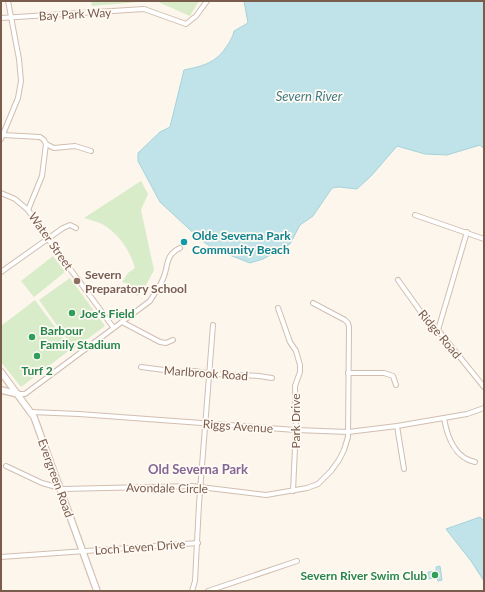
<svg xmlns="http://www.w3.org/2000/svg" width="485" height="592" viewBox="0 0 485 592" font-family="Lato,sans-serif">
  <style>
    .green { fill: #d8ecc9 }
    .water { fill: #bfe3e8; stroke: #a5d3da }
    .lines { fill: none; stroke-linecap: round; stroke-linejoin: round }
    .street-casing { stroke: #d1beb0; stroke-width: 6 }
    .secondary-casing { stroke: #d6c0b0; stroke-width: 8 }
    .street { stroke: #fff; stroke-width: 4 }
    .secondary { stroke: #fff; stroke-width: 5.5 }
    .culture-dot { fill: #0f9aa8; stroke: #fffaf3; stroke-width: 1.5 }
    .education-dot { fill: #8d6e63; stroke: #fffaf3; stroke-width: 1.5 }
    .leisure-dot { fill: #2e9e5b; stroke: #fffaf3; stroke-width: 1.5 }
    .labels { text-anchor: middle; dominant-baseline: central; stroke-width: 3.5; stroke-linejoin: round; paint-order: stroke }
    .street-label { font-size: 12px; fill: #7a5c4d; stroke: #fffaf3 }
    .culture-label { font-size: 12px; font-weight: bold; fill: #0d838f; stroke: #fffaf3; text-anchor: start }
    .education-label { font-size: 12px; font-weight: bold; fill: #785e54; stroke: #fffaf3; text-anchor: start }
    .leisure-label { font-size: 12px; font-weight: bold; fill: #27864d; stroke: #fffaf3; text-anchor: start }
    .water-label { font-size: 13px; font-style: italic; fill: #437c86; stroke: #fffaf3 }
    .neighbourhood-label { font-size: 13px; font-weight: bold; fill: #846695; stroke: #fffaf3 }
  </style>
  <rect width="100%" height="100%" fill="#fdf6ec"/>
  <g class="green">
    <path d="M91,1H151L92,6Z"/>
    <path d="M156,1H199L190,16Z"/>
    <path d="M141,181L148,194L141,210L154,270L144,289L137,296L128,284L122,282L128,273L135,268C130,250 118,233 102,224C96,221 90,220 84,218Z"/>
    <path d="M53,256L65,272L34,297L21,281Z"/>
    <path d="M70,278L105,326L74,349L39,300Z"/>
    <path d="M35,300L71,349L21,387L1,362V326Z"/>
  </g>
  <g class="water">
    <path d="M244,1H484V149L480,145L447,155L425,154L397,146L372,175L357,189L339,187L332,188L313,216L300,225L290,244L263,259L250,263L214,249L201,240L160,202L138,161V153L160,132L170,127L184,70C203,66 216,63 227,46C230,41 233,37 234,31L248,23Z"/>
    <path d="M480,517L484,521V581L471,561L446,529Z"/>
    <path d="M440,566L442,580L438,581L437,577L429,579L428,572L436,571V567Z"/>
  </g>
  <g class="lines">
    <g class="street-casing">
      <g id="street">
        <path d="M1,18L144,9L186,24L196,16L207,1"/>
        <path d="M3,135L40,137L44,140L46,144L42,176L28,210"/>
        <path d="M1,139L18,98L21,81L19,59L8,1"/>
        <path d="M46,144L54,148L75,146L91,151"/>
        <path d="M1,193L15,199L28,210L48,239L113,327"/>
        <path d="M415,215L484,239"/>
        <path d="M1,272L63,228L70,225L76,228"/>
        <path d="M398,280L423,315L438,330L484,387"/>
        <path d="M278,308L290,342L296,351L300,365V372L295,386L296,426L293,491"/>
        <path d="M122,322L160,342L166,343L173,340"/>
        <path d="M438,330L467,232"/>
        <path d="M141,367L172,371H194L214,374L259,376L272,378"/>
        <path d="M348,373H384L393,376L396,385"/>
        <path d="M18,394H25L150,301C154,294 159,288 162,281C169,268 164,255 180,248"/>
        <path d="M31,412L79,414L296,430L348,432L397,426L467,414L484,408"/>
        <path d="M444,418C447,436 455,458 475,462"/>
        <path d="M397,426L404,469"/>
        <path d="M6,466L42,483L63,489L192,486L266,495L307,488L318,484L331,471L339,460L344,450L348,437L349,327L348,323L345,320L313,303"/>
        <path d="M1,557L198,543"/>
        <path d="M192,591L195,581L199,504L213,325"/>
        <path d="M208,591L297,561"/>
      </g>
    </g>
    <g class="secondary-casing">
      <g id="secondary">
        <path d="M1,372L34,417L97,591"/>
        <path d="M1,390L18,394"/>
      </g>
    </g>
    <use href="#street" class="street"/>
    <use href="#secondary" class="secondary"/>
  </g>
  <circle class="culture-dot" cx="184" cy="242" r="4"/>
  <circle class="education-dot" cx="77" cy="281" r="4"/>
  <g class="leisure-dot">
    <circle cx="72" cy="313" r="4"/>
    <circle cx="32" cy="337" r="4"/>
    <circle cx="37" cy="356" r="4"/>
    <circle cx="435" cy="575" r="4"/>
  </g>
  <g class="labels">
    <g class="street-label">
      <text transform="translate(75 14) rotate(-3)">Bay Park Way</text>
      <text transform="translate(51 241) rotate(55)">Water Street</text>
      <text transform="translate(440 334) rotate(50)">Ridge Road</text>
      <text transform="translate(206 373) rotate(4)">Marlbrook Road</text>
      <text transform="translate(295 421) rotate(-90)">Park Drive</text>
      <text transform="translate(238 426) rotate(4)">Riggs Avenue</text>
      <text transform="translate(56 478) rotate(70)">Evergreen Road</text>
      <text transform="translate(167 488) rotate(1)">Avondale Circle</text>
      <text transform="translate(140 547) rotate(-4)">Loch Leven Drive</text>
    </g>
    <g class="culture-label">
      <text x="192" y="235">Olde Severna Park<tspan x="192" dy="14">Community Beach</tspan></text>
    </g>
    <g class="education-label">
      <text x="85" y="274">Severn<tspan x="85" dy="14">Preparatory School</tspan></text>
    </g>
    <g class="leisure-label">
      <text x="80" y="313">Joe's Field</text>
      <text x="40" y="330">Barbour<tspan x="40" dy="14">Family Stadium</tspan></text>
      <text x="37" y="370" text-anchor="middle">Turf 2</text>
      <text x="427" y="575" text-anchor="end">Severn River Swim Club</text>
    </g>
    <g class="water-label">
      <text x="309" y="96">Severn River</text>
    </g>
    <g class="neighbourhood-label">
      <text x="198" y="469">Old Severna Park</text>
    </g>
  </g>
  <rect width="485" height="592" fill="none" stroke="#7a5c4d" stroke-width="4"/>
</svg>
